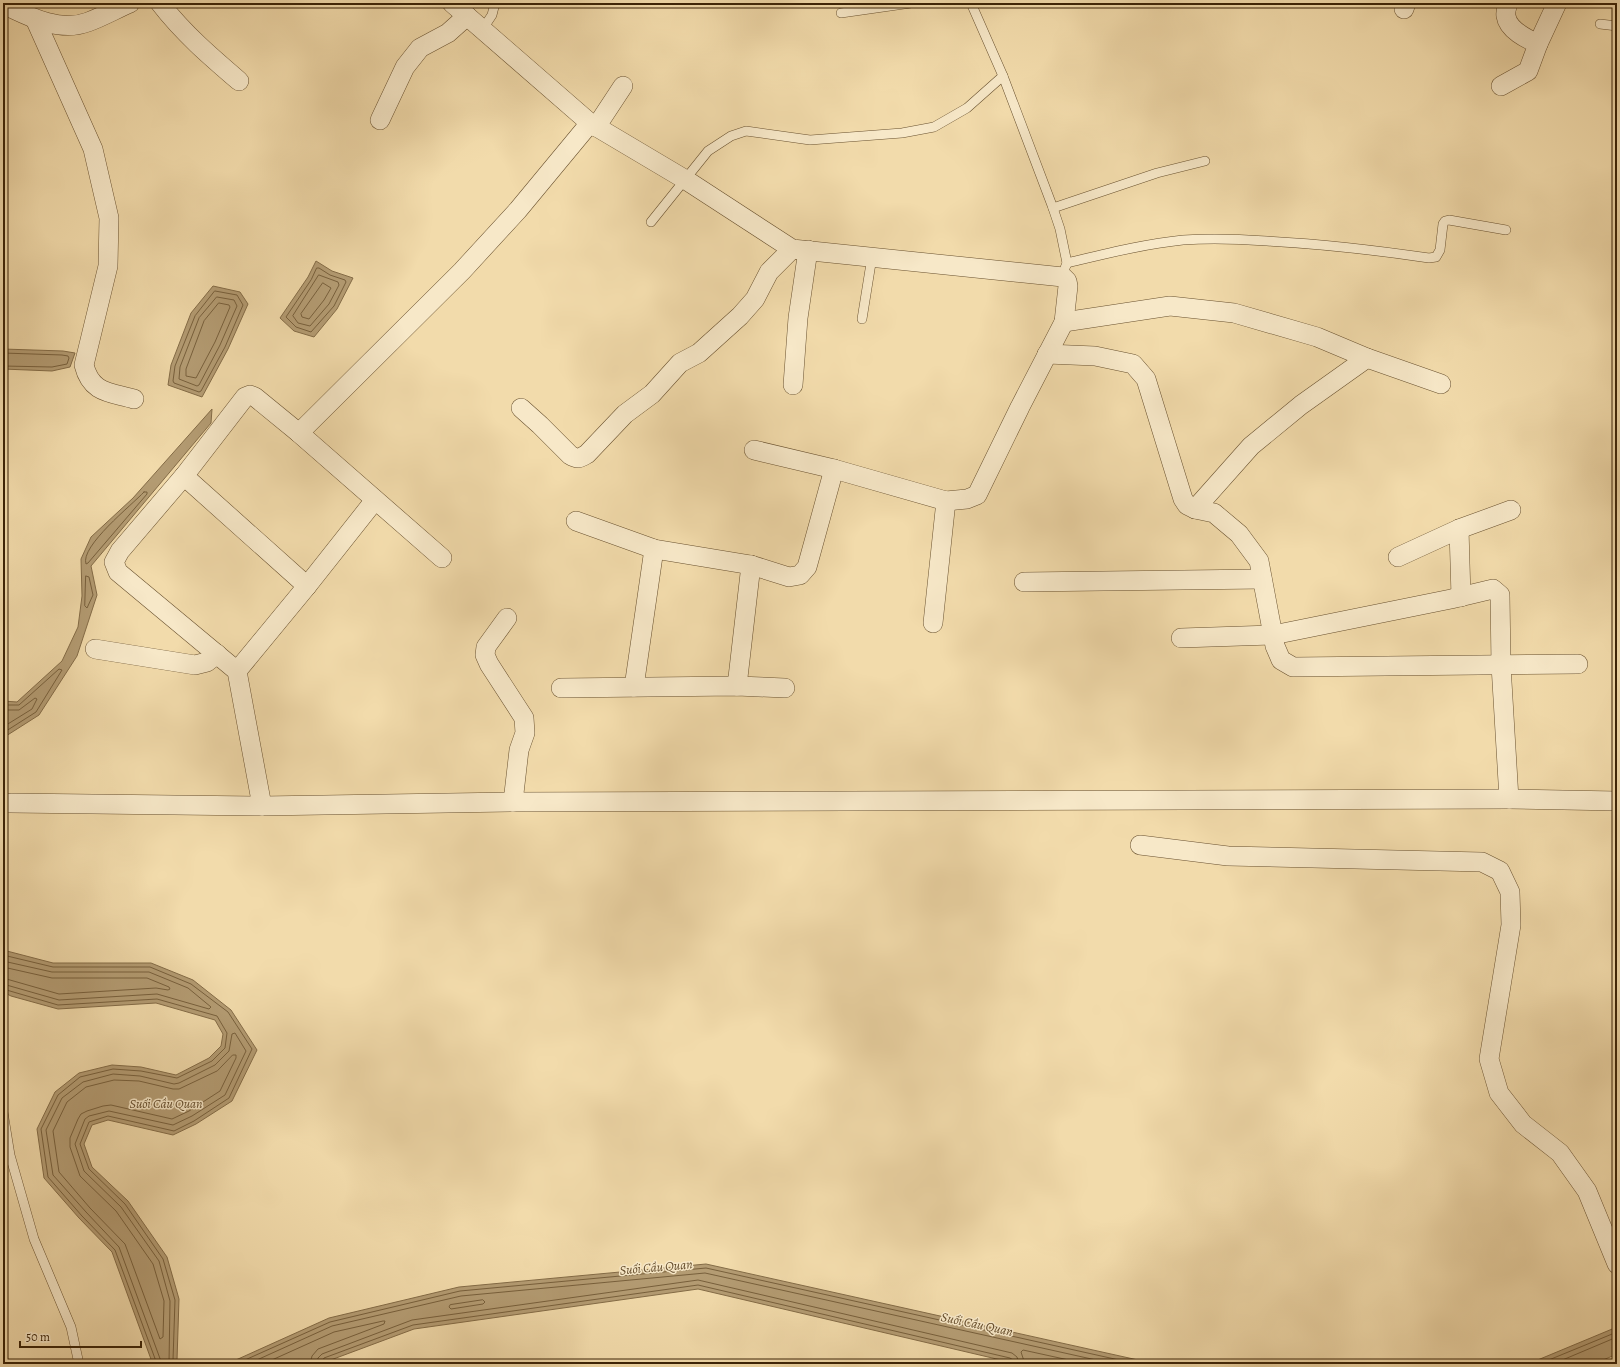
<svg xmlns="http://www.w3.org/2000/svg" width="1620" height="1367" viewBox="0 0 1620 1367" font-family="Alegreya,serif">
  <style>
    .water { fill: #b49c73; stroke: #846c47 }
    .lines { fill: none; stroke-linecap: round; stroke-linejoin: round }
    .shore { stroke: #78603c; stroke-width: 1 }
    .lane-casing { stroke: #69512f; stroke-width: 10 }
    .street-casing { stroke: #69512f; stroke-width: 20 }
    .lane { stroke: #f7e8c8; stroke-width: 9 }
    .street { stroke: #f7e8c8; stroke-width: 19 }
    .labels { text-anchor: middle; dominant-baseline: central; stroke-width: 3; stroke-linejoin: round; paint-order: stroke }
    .water-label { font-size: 13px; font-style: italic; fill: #654d2c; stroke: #f7e8c8 }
  </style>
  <rect width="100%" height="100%" fill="#f2dbab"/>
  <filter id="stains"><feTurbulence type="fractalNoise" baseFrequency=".005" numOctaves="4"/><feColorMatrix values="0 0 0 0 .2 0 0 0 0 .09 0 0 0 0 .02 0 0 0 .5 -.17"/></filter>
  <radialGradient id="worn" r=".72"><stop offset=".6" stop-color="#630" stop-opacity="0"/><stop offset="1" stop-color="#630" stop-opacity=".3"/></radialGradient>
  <g class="water">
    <path d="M316,261L332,271L353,278L337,309L314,337L294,331L280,318L308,277Z"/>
    <path d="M213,286L240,292L248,304L228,349L202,397L168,385L171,365L191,313Z"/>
    <path d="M3,349L63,351L75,353L70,367L52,371L3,369Z"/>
    <path d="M212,409L211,423L91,566L97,595L77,656L39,715L6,736L3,742V701L17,702L62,661L78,627L82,596L81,559L91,537L133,498Z"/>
    <path d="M3,950L53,963H151L193,980L231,1010L257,1050L232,1101L196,1124L173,1135L108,1120L92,1125L84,1144L92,1167L128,1201L167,1257L179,1299L177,1360L187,1364H154L152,1362L112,1252L79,1218L44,1178L37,1129L55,1092L79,1073L112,1065L141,1067L176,1075L209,1058L221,1046L223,1034L215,1020L156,1003L58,1009L11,996L3,992Z"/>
    <path d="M706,1264L1156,1364H1018L698,1289L414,1329L320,1364H227L329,1318L459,1287Z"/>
    <path d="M1617,1327V1354L1594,1364H1528Z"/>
  </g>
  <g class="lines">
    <g class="shore">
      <path d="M317,268H319L330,275L345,280L346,282L334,306L311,332L296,327L286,317L311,280Z"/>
      <path d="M319,275L338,282L339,285L329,304L310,326L298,323L293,316Z"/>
      <path d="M323,283L331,288L324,300L309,319L302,317L301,314Z"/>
      <path d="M215,291L237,295L243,305L225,347L201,391L199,392L174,383L173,381L175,366L195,316Z"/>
      <path d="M217,297L234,300L237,306L220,345L199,385L197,386L179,379L180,367L199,318Z"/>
      <path d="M219,303L229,305L230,307L215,342L196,378L186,376V369L204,321Z"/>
      <path d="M3,353L62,355L68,356L69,358L67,364L52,367L3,366"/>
      <path d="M144,492H147V494L88,563L86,564C80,546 132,505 144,492Z"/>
      <path d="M86,576L89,577L93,595L87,608L85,606Z"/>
      <path d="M3,705H19L59,669L62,670L36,712L3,733"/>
      <path d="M3,710H19L35,698L37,699L32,709L3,727"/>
      <path d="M3,955L53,967H150L191,984L228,1012L252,1049L229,1098L194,1121L174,1131L108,1116L89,1122L80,1144L89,1169L125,1204L163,1259L175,1300L173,1360L175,1364"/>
      <path d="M3,961L52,972H149L188,988L211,1007L209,1009L157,994L59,1000L3,984"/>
      <path d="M3,967L52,978H147L169,987L170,989L168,990L156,988L59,994L3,978"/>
      <path d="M3,989L58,1005L157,999L217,1016L227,1033L225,1048L212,1061L177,1078L141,1071L113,1069L80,1077L58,1095L41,1129L48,1177L82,1216L115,1250L157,1364"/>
      <path d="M233,1055H236V1058L220,1091L189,1111L172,1119L111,1105L103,1106L87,1111L81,1114L78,1119L70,1138V1147L80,1176L116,1211L153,1264L164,1301L163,1337L160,1339L125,1244L90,1208L59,1172L53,1131L67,1102L86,1087L114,1080L139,1081L173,1089H179L217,1071Z"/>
      <path d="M483,1300L485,1302L483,1304L451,1309L449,1307L450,1305Z"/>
      <path d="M162,1364L119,1247L86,1212L53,1175L46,1130L62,1098L83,1082L113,1074L140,1076L174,1084L179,1083L215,1065L229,1051L232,1034L235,1033L246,1051L225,1095L192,1116L173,1125L109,1111L89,1116L85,1119L75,1144L84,1171L121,1207L159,1261L170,1301L169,1364"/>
      <path d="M236,1364L330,1322L460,1291L706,1268L1137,1364"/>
      <path d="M248,1364L332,1326L461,1296L705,1273L1114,1364"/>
      <path d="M263,1364L334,1332L383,1321H385L384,1324L318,1349L312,1356L310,1364"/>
      <path d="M316,1364L318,1358L322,1354L412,1320L698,1280L1012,1353L1017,1357L1019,1364"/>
      <path d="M321,1364L324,1358L413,1325L698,1285L1010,1358L1013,1360L1014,1364"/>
      <path d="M1025,1364L1021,1352L1023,1350L1087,1364"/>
      <path d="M1539,1364L1617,1332"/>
      <path d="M1553,1364L1617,1337"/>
    </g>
    <g class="lane-casing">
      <g id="lane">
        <path d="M971,3L1003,76L1053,208L1060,229L1067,263L1065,268"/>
        <path d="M841,13L911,3"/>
        <path d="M1600,24L1617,26"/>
        <path d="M482,30L492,15L495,3"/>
        <path d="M1053,208L1157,173L1205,161"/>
        <path d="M651,222L708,151L731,136L746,131L810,140L902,133L934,127L967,108L1003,76"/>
        <path d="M1067,263C1105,254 1144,244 1183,240C1211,238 1239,239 1267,241C1322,244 1375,250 1429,258L1436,257L1440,250L1443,224L1445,221L1449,220L1506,230"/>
        <path d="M862,319L872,257"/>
        <path d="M3,1112L10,1155L34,1239L71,1327L79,1364"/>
      </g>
    </g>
    <g class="street-casing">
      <g id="street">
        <path d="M160,3C183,33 211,57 239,81"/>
        <path d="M452,3L590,123L686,180L792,249L1063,277L1067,281L1068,286L1064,322L1020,407L977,495L967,499L946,501L834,469L754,450"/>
        <path d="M3,4C28,16 59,33 88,22C102,17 116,9 130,3"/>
        <path d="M1404,9L1406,3"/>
        <path d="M35,19L93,149L109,218L108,266L84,365C91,393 109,392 134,399"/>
        <path d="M1538,44L1557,3"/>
        <path d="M1501,86L1528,71L1538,44C1527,39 1508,30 1506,16C1505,12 1507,7 1508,3"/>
        <path d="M380,120L405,67L420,48L448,33L467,16"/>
        <path d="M596,127L623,86"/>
        <path d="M1064,322L1170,306L1234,313L1317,337L1367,358L1441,384"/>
        <path d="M1047,354L1095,356L1133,364L1146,379L1183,499L1187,505L1195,509L1214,513L1239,534L1259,561L1275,646L1281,660L1293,667L1578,664"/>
        <path d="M793,385L798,318L808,250"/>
        <path d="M521,408L540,425L570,455C578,460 580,458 587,454L625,414L652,394L680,363L699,353L740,316L755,299L769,272L792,249"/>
        <path d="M299,433L462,271L518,210L590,123"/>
        <path d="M184,476L307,586"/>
        <path d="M1195,509L1251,446L1301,405L1367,358"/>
        <path d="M576,521L654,549L751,565L789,577L800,575L807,567L834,469"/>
        <path d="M1459,529L1461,597"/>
        <path d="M1398,557L1459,529L1511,510"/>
        <path d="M1024,582L1262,579"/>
        <path d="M507,618L486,647L485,655L489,664L524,718L525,733L519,750L513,802"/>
        <path d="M933,623L946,501"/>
        <path d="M1181,638L1273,635L1451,599L1493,589L1500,595L1501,665L1509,799"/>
        <path d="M95,649L195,665L207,662L217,654"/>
        <path d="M237,671L307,586L375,500"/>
        <path d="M737,686L751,565"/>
        <path d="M634,687L654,549"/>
        <path d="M561,688L737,686L785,688"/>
        <path d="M11,803L262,806L513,802L1509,799L1617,801"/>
        <path d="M262,806L237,671L118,572L114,562L120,551L184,476L245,397L250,395L255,397L299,433L442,558"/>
        <path d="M1140,845L1228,856L1482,862L1500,871L1510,892L1511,925L1489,1059L1499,1093L1523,1124L1560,1153L1587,1191L1617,1264"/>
      </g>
    </g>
    <use href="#lane" class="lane"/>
    <use href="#street" class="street"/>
  </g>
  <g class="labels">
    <g class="water-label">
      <text x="166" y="1103">Suối Cầu Quan</text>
      <text transform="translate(656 1267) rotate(-5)">Suối Cầu Quan</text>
      <text transform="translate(977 1324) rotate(12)">Suối Cầu Quan</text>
    </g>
  </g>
  <rect width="1620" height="1367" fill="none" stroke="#f2dbab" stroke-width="16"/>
  <rect x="4" y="4" width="1612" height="1359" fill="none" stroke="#3b2306" stroke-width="2"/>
  <rect x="8" y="8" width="1604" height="1351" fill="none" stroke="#3b2306"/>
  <path d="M20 1341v6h121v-6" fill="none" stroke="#3b2306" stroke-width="2"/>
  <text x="26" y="1341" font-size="12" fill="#3b2306" stroke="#f7e8c8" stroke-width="3" paint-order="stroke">50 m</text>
  <rect width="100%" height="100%" filter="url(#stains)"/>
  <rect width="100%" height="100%" fill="url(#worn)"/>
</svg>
